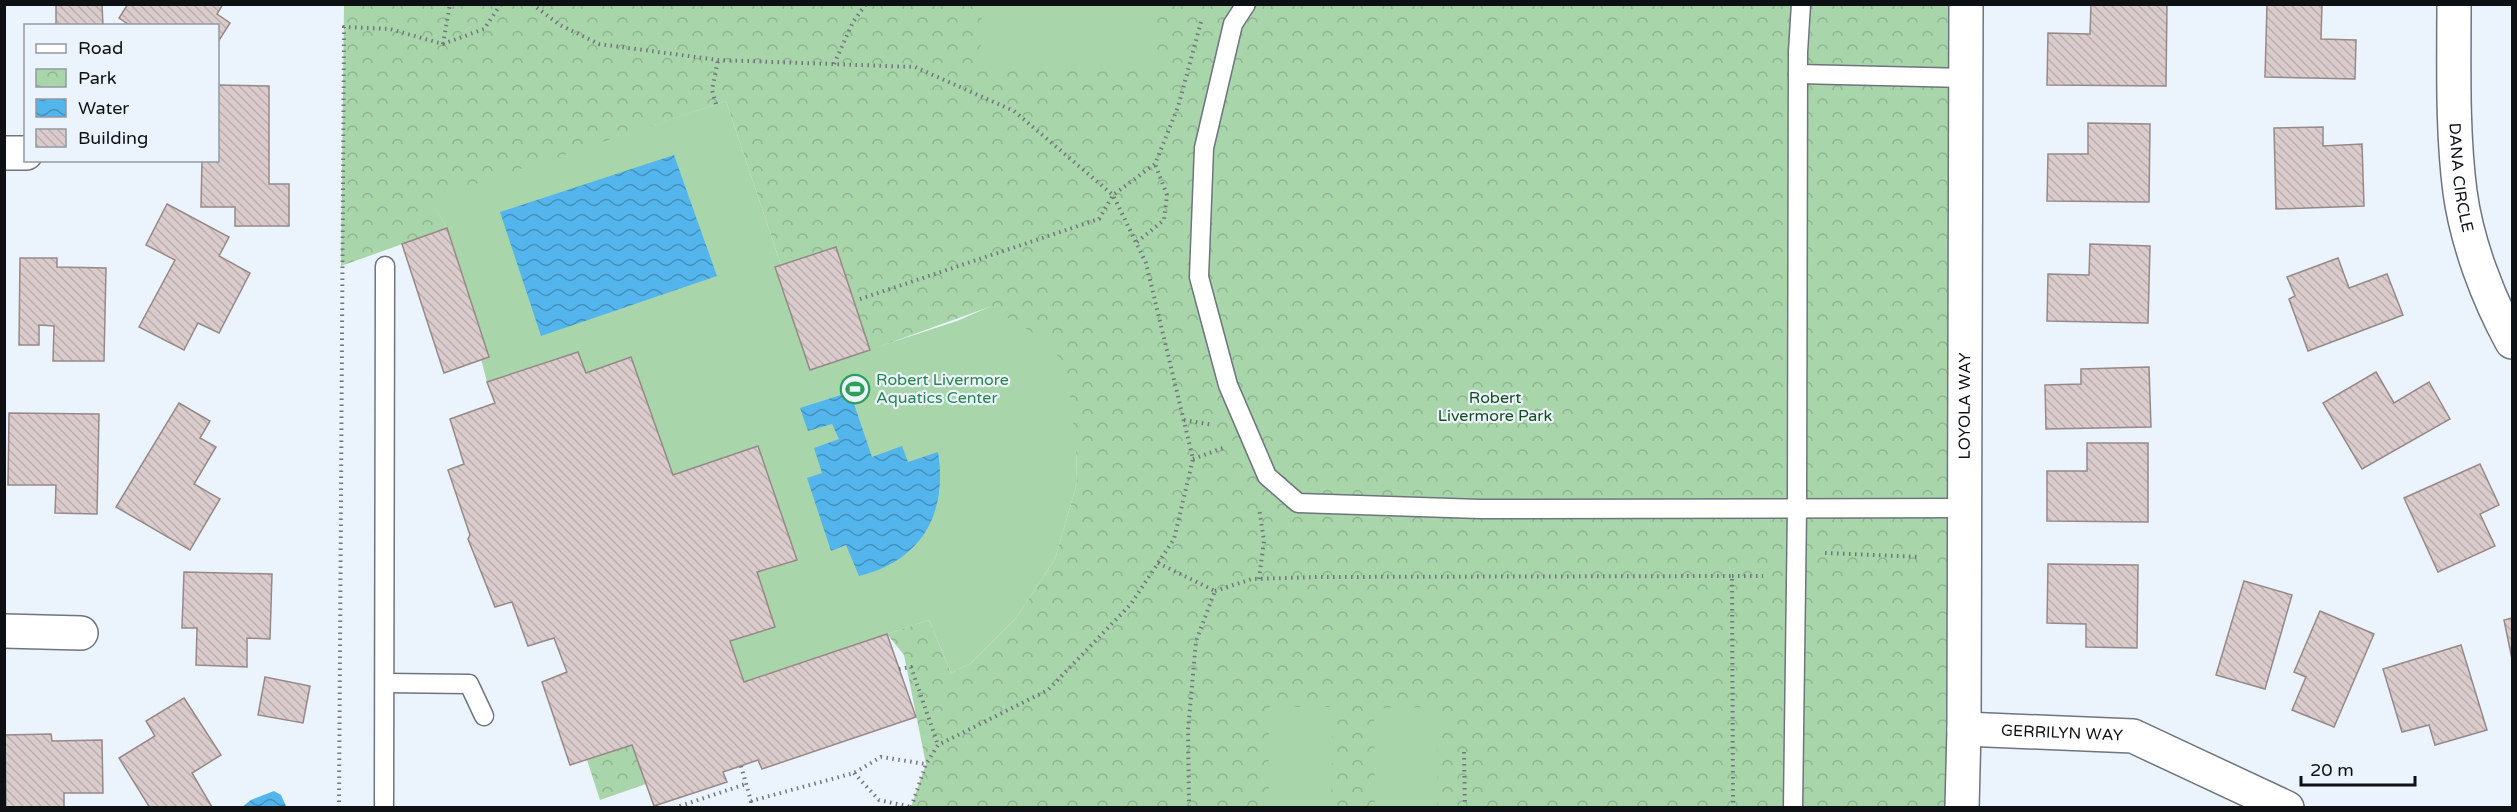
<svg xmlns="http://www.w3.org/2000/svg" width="2517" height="812" viewBox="0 0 2517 812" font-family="'Varela Round',sans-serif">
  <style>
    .park { fill: url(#park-crowns) }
    .pitch { fill: #a8d5aa }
    .water { fill: url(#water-waves) }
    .building { fill: url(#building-back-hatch); stroke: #968988; stroke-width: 1.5 }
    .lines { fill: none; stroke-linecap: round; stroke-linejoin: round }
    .service-casing { stroke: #6e757e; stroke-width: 21 }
    .minor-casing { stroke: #6e757e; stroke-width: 36 }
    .path { stroke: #72777d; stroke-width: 4; stroke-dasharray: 1.5 4.5; stroke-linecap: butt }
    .service { stroke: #fff; stroke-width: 18 }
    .minor { stroke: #fff; stroke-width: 33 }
    .labels { text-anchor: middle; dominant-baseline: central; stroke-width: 4.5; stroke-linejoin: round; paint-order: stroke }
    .street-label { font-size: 16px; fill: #0e1114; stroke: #ebf3fd }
    .leisure-label { font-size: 16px; fill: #27864d; stroke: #ebf3fd; text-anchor: start }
    .park-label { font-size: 16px; fill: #174b1f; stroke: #ebf3fd }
  </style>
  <defs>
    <pattern id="park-crowns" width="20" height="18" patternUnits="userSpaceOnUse" patternTransform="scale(1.5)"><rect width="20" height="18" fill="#a8d5aa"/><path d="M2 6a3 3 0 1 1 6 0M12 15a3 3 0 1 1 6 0" fill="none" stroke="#8fb691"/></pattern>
    <pattern id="water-waves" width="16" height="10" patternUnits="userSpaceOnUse" patternTransform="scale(1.5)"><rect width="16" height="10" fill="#53b5ec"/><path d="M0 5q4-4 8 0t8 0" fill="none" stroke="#4392be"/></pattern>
    <pattern id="building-back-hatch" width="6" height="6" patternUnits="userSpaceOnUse" patternTransform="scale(1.5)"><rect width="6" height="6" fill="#dbcccc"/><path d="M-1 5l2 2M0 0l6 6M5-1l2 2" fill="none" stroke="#bbaeae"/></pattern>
  </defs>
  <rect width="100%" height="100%" fill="#ebf3fd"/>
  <g class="park">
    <path d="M344,5H1966L1952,807H911L926,764L904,655L887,634L929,620L951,673L971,663L1016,618L1055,559L1077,483L1076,447L989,307L870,350L836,247L781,265L726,101L431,200L447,228L341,266Z"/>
    <path d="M632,745L646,784L600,800L587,760Z"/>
  </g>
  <g class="pitch">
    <path d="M982,5H1154V66L980,64Z"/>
    <path d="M726,101L781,265L775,267L810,369L957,321L989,307L1054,345L1070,396L1076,447L1077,483L1055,559L1016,618L971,663L951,673L929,620L744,682L730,641L774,626L757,572L797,560L758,446L673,475L631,357L586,373L578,352L487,382L447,228L430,199Z"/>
    <path d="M1269,707H1333L1331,807H1269Z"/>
    <path d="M1438,707L1437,807H1375L1374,708Z"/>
  </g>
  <g class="water">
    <path d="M674,155L717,276L541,336L500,212Z"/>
    <path d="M850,392L872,457L902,446L908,462L938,452C948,514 921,561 859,576L846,545L831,551L807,478L822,473L814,448L839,439L832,424L808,431L800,408Z"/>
    <path d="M274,791L281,795L286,806L284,807H242L251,800Z"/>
  </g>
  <g class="building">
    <path d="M10,4H102L103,26H56V5Z"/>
    <path d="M128,4H223L217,14L230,23L218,42V26H131L119,18Z"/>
    <path d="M2091,4H2167L2166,86L2047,85L2048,33L2090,34Z"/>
    <path d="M2267,4H2322L2321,39L2356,40L2355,79L2265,77Z"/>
    <path d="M218,85L269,86V184H289V226H235V207H201L202,160H218Z"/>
    <path d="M2088,123L2150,124L2149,202L2047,201L2048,154H2088Z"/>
    <path d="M2323,127V146L2362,144L2364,206L2276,209L2274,128Z"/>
    <path d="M167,204L229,237L219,256L250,273L219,333L198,323L184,350L139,327L175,260L146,245Z"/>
    <path d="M447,228L489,357L444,373L402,244Z"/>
    <path d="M2090,244L2150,246L2148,323L2047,321L2048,274L2089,275Z"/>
    <path d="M836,247L870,350L810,370L775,267Z"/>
    <path d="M20,258H57V267L106,268L104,361H53L54,326L39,325V345H19Z"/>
    <path d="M2338,258L2349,288L2387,274L2403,315L2308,351L2289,299L2295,296L2287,277Z"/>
    <path d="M578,352L586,373L631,357L673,475L758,446L797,560L757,572L775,627L730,641L744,682L887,634L916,717L762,769L758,760L723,772L727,782L654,806L632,745L570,765L542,682L567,672L554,638L528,646L512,602L495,607L468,539L470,535L448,470L464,464L450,419L495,403L487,382Z"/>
    <path d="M2149,367L2151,427L2046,429L2045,385L2081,384V369Z"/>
    <path d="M2376,372L2394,403L2429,382L2450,419L2362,469L2323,403Z"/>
    <path d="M179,403L210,421L200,438L216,447L194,484L220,499L190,550L116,507Z"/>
    <path d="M9,413L99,414L97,514L55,513L56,485H8Z"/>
    <path d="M2087,443H2148V522L2047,521V471H2087Z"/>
    <path d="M2480,464L2499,505L2480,514L2495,546L2438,572L2404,498Z"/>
    <path d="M2048,564L2138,565L2137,648L2086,647V624L2047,623Z"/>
    <path d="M184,572L272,574L270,639L247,638V667L196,665L197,628H182Z"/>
    <path d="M2244,581L2292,595L2265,689L2216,675Z"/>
    <path d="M2320,611L2374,634L2334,727L2292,710L2306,677L2294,672Z"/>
    <path d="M2512,618V659L2504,620Z"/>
    <path d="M2461,645L2487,730L2435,745L2429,725L2402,732L2383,669Z"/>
    <path d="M265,677L310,686L303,723L258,715Z"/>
    <path d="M184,698L221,755L192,773L212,807L150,808L119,758L155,736L146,721Z"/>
    <path d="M51,734L52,741L102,740L103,793H64V808H6L5,735Z"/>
  </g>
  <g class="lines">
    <g class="service-casing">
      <g id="service">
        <path d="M1246,4L1233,24L1204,148L1199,277L1228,385L1267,476L1298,503L1480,509L1965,508"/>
        <path d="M1798,74L1966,78"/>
        <path d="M385,683L469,684L484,716"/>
        <path d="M384,808L385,266"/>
        <path d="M1793,808L1797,509L1798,52L1801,4"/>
      </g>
    </g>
    <g class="minor-casing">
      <g id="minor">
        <path id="s1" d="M2454,4C2454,66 2452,130 2460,192C2467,243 2488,298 2512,342"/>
        <path d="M4,153H26"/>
        <path d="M4,631L81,633"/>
        <path id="s2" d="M1964,729L2133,736L2287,808"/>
        <path id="s3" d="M1962,808L1964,729L1966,4"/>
      </g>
    </g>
    <g class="path">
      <path d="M532,4L560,25L599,44L718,60L915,67L1014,111L1113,195L1146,263L1193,459L1174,539L1131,604L1048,690L938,745L926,764L911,808"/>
      <path d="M443,44L450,4"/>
      <path d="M834,64L853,22L866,4"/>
      <path d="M716,104L712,90L718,60"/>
      <path d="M1137,242L1164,220L1167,195L1155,164"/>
      <path d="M860,299L1099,219L1113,195L1155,164L1178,107L1201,22"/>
      <path d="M1184,420L1213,425"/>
      <path d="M1193,459L1223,448"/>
      <path d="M1825,553L1920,557"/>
      <path d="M1158,563L1215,591L1196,641L1188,730L1189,808"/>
      <path d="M1732,576H1763"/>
      <path d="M1259,579L1264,541L1259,508"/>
      <path d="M1215,591L1252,579L1319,577L1732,576L1733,808"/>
      <path d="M899,669L911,667L938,745"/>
      <path d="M1464,752L1465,808"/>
      <path d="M741,766L751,801L854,773L881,757L926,764"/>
      <path d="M854,773L879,800L911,807"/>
      <path d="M751,801L753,808"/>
      <path d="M339,808L344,27L390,29L443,44L484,29L501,4"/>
      <path d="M674,808L746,784"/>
    </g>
    <use href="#service" class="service"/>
    <use href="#minor" class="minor"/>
  </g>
  <defs>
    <g id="stadium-ring" transform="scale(1.5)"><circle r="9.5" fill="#ebf3fd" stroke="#2e9e5b" stroke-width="1.5"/><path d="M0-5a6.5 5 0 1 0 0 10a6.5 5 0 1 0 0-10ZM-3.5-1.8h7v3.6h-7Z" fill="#2e9e5b"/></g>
  </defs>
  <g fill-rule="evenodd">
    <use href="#stadium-ring" x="855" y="389"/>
  </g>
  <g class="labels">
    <g class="street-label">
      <text stroke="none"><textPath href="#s1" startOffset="174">DANA CIRCLE</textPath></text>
      <text stroke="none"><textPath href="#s3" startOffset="402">LOYOLA WAY</textPath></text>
      <text stroke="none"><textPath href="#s2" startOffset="98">GERRILYN WAY</textPath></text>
    </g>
    <g class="leisure-label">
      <text x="876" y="380">Robert Livermore<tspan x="876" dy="18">Aquatics Center</tspan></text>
    </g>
    <g class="park-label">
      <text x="1495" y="398">Robert<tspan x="1495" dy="18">Livermore Park</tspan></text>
    </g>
  </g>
  <rect width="2517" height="812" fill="none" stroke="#0e1114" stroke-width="12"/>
  <rect x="24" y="24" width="195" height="138" fill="#ebf3fd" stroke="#9399a0" stroke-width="1.5"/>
  <rect x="36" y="44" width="30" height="9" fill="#ffffff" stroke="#9399a0" stroke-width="1.5"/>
  <text x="78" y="54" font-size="18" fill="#0e1114">Road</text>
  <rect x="36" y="69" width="30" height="18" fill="url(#park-crowns)" stroke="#9399a0" stroke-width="1.5"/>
  <text x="78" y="84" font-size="18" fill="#0e1114">Park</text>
  <rect x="36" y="99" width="30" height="18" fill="url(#water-waves)" stroke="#9399a0" stroke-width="1.5"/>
  <text x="78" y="114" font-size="18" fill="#0e1114">Water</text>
  <rect x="36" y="129" width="30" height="18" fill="url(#building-back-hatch)" stroke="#9399a0" stroke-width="1.5"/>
  <text x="78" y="144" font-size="18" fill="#0e1114">Building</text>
  <path d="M2301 776v9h114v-9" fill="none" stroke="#0e1114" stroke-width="3"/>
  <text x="2310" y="776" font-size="18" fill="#0e1114" stroke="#ebf3fd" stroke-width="4.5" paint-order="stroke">20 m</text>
</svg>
